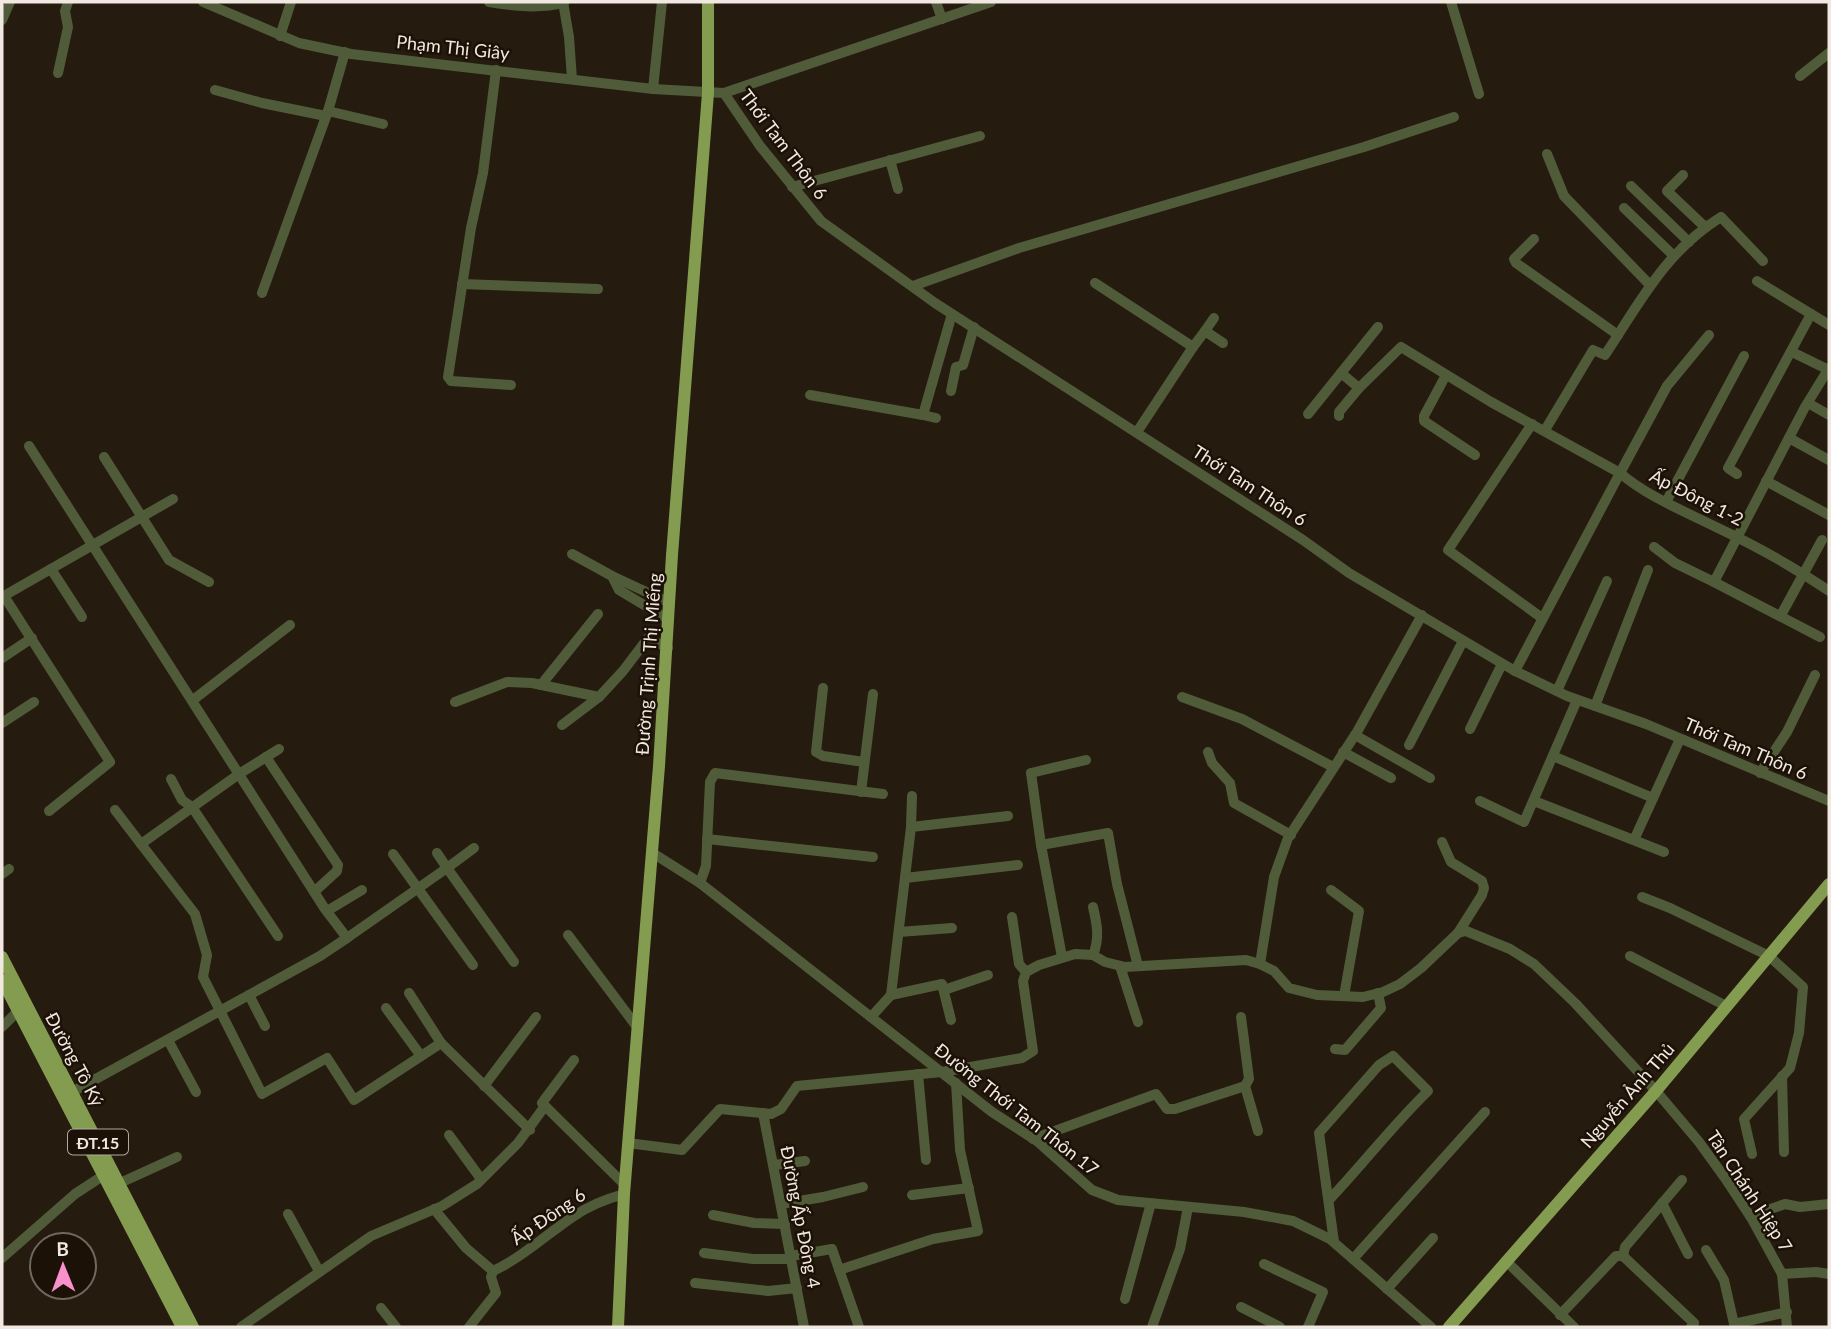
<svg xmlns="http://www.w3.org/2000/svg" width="1831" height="1329" viewBox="0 0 1831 1329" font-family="Lato,sans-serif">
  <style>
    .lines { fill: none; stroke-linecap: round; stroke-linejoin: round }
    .minor { stroke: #505c39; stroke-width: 10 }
    .major { stroke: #839c50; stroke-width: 12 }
    .labels { text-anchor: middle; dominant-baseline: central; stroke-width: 5; stroke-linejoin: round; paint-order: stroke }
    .shield { fill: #1c1106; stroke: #b1a89f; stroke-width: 2 }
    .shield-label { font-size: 16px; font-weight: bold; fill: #f1e9e1 }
    .street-label { font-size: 18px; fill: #f1e9e1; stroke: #1c1106 }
  </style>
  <rect width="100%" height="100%" fill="#261b0f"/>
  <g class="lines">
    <g class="minor">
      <path d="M203,2L299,43L351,54L653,89L724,93L991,2"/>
      <path d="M489,2C515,6 538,9 564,3"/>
      <path d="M563,2L569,37L572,79"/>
      <path d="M936,2L942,19"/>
      <path d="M1451,2L1479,94"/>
      <path d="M2,20L10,2"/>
      <path d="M280,36L291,2"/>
      <path d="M496,70L483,173L471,228L448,377L451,381L511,385"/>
      <path d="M58,73L68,27L65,11L68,2"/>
      <path d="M1800,76L1829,53"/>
      <path d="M653,89L662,2"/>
      <path d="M215,90L262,103L326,116"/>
      <path d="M724,93L760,146L821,221L935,303L1303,540L1349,573L1515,671L1567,696L1646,724L1829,801"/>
      <path d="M328,111L383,124"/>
      <path d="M1547,154L1564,196L1649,284"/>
      <path d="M890,160L898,189"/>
      <path d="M1683,175L1667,191L1705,227"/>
      <path d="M1631,186L1689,242"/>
      <path d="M792,187L980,136"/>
      <path d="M1624,208L1674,256"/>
      <path d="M1534,239L1514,259L1516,263L1618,335"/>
      <path d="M1757,281L1829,325"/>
      <path d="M1095,283L1193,347L1137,432"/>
      <path d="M462,284L598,289"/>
      <path d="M913,286L1019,248L1364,147L1454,117"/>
      <path d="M262,293L328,111L345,52"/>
      <path d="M1378,327L1341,373L1359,388L1401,347L1491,402L1620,473L1515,671"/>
      <path d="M1205,331L1214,318"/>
      <path d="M1709,335L1667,386L1620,473C1648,497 1684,511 1718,528C1756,546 1794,567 1829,591"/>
      <path d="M1193,347L1205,331L1223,343"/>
      <path d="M1792,352L1829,370"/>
      <path d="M1446,375L1424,416V421L1475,455"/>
      <path d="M951,391L956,367L963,365L974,327"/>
      <path d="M810,395L923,415"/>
      <path d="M1808,403L1829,415"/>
      <path d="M1308,414L1341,373"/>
      <path d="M1339,416V412L1359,388"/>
      <path d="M936,418L923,415L952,314"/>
      <path d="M1532,424L1448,550L1542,618"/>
      <path d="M1545,430L1593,350L1605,355C1640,302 1665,252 1721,217L1763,261"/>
      <path d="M1789,438L1829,460"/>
      <path d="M29,446L325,909L347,938L447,868L514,962"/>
      <path d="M104,457L169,560L209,582"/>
      <path d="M1737,474L1728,468L1811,314"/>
      <path d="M1766,481L1829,515"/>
      <path d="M1666,502L1744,356"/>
      <path d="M1654,547L1675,563L1714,582L1805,407L1829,368"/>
      <path d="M572,554L612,576L619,590L669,620"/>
      <path d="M51,569L82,617"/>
      <path d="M612,576L670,603"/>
      <path d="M1714,582L1820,637"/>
      <path d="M4,596L110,762L49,811"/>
      <path d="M2,597L173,499"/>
      <path d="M1781,615L1822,540"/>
      <path d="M2,658L32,638"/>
      <path d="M541,685L598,614"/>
      <path d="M823,688L816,752L823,756L864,762"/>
      <path d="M1557,691L1607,581"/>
      <path d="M1182,697L1242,719L1333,767"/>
      <path d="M193,700L290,625"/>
      <path d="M455,702L507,682L532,683L599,697L623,671L648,638L668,648"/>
      <path d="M1595,706L1648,570"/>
      <path d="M2,723L34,702"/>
      <path d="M562,725L599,697"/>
      <path d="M1470,729L1502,664"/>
      <path d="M1355,735L1430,778"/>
      <path d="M1409,745L1463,641"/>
      <path d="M279,749L239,774L141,844L195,914L207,955L203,977L262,1094L327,1058L354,1100L441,1043L530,1130"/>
      <path d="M1208,752L1212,763L1230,783L1234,803L1291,835"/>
      <path d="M1343,752L1391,778"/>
      <path d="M1553,756L1653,798"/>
      <path d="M266,757L338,865L337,871L314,892"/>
      <path d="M1760,773L1787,732L1815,675"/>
      <path d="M171,779L182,800L192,807L278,936"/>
      <path d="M861,792L873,694"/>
      <path d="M1480,801L1524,822L1577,700"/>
      <path d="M1534,801L1664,852"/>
      <path d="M115,810L141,844"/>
      <path d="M911,827L1008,816"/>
      <path d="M707,839L873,857"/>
      <path d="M1634,840L1680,739"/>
      <path d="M1442,842L1451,862L1482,881L1484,888L1482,895L1458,933"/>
      <path d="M1041,845L1108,833L1117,884L1138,966"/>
      <path d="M651,852L700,883L992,1112L1037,1141L1092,1190L1118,1200L1244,1212L1293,1221L1330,1239L1431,1327"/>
      <path d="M437,853L447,868L474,848"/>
      <path d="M393,854L473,965"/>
      <path d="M2,874L9,869"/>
      <path d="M905,878L1018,865"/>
      <path d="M700,883L706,866L710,782L715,773L883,794"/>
      <path d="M1331,890L1359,911L1344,996"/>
      <path d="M1642,897L1670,908L1769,956L1803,987L1799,1033L1790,1068L1744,1119L1752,1154"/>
      <path d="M327,911L362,890"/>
      <path d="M1012,917L1019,964L1026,972"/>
      <path d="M899,932L952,928"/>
      <path d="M568,935L637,1027"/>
      <path d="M1093,955C1100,938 1097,924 1093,907"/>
      <path d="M1630,956L1726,1006"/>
      <path d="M1062,957L1041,845L1031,773L1086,760"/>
      <path d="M1260,964L1274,877L1288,838L1357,732L1422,615"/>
      <path d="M1120,966L1138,1022"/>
      <path d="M944,990L988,975"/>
      <path d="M409,993L441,1043"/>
      <path d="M249,995L265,1026"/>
      <path d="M891,995L942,984L951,1020"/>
      <path d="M386,1008L421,1056"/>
      <path d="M871,1017L891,995L911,827L912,796"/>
      <path d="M1241,1017L1249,1079L1245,1086"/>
      <path d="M2,1027L18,1011"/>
      <path d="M168,1040L196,1092"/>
      <path d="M1335,1049L1345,1050L1381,1008L1378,993"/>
      <path d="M918,1074L926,1160"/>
      <path d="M1782,1076L1784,1152"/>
      <path d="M484,1086L536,1017"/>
      <path d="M72,1092L320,956L347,938"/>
      <path d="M545,1106L542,1103L574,1060"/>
      <path d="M763,1113L804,1327"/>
      <path d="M449,1135L481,1179"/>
      <path d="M1033,1139L1156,1094L1167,1109H1175L1245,1086L1258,1131"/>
      <path d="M628,1143L682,1150L720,1109L771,1114L781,1109L797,1086L942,1072L1022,1058L1033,1051L1023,981L1026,972L1039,965L1075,954L1093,955L1105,962L1125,967L1246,960L1260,964L1274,971L1289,988L1317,995L1363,997L1383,992L1400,984L1421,968L1458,933L1466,931L1510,949L1534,964L1575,1003L1656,1091L1699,1142L1725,1178L1752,1219L1782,1274L1816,1272L1829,1274"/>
      <path d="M774,1165L805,1161"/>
      <path d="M120,1183L177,1157"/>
      <path d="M912,1195L969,1188"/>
      <path d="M1329,1200C1363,1164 1393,1125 1428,1091L1393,1056L1379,1065L1319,1133L1334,1242"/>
      <path d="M1662,1203L1688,1254"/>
      <path d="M781,1204L823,1197L863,1187"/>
      <path d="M434,1209L466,1248L493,1271"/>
      <path d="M288,1214L319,1271"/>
      <path d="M713,1215L754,1223L785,1224"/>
      <path d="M1750,1216L1785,1204L1800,1207L1829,1204"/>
      <path d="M1706,1250L1724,1280L1734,1324L1787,1312"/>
      <path d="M704,1253L753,1259H791"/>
      <path d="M791,1256L832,1249L859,1327"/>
      <path d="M1623,1256L1625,1247L1682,1180"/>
      <path d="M2,1258L75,1194L104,1175"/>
      <path d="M1353,1259L1485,1112"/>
      <path d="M1506,1261L1574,1327"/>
      <path d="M1264,1264L1323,1292L1308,1327"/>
      <path d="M839,1270L933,1239L978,1231L960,1150L956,1083"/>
      <path d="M493,1271C523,1257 547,1234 574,1216C590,1205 606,1199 624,1194"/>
      <path d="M1782,1274L1787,1327"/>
      <path d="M695,1283L768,1291L797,1288"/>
      <path d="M1387,1289L1433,1238"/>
      <path d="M1125,1299L1151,1203"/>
      <path d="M1241,1307L1280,1327"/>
      <path d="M381,1308L396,1327"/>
      <path d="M1560,1315L1616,1256H1623L1694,1323L1691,1327"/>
      <path d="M241,1327L371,1236L442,1206L477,1184L518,1143L545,1106L625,1185"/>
      <path d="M469,1327L496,1293L491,1277L493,1271"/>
      <path d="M1152,1327L1180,1249L1188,1207"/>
    </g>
    <g class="major">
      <path d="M2,957L193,1327"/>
      <path d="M2,980L182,1327"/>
      <path d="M618,1327L624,1194L659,766L672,555L708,93V2"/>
      <path d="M1449,1327L1656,1091L1829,884"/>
    </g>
  </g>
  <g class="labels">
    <rect class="shield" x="68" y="1129.5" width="60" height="25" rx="5"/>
    <g class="shield-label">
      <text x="98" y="1142">ĐT.15</text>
    </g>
    <g class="street-label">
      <text transform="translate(453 47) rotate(6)">Phạm Thị Giây</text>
      <text transform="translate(784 144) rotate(53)">Thới Tam Thôn 6</text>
      <text transform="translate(1250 485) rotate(33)">Thới Tam Thôn 6</text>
      <text transform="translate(1697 497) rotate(27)">Ấp Đông 1-2</text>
      <text transform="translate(648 664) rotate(-86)">Đường Trịnh Thị Miếng</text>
      <text transform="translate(1746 748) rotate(23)">Thới Tam Thôn 6</text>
      <text transform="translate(75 1059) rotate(62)">Đường Tô Ký</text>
      <text transform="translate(1627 1095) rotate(-49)">Nguyễn Ảnh Thủ</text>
      <text transform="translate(1017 1109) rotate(38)">Đường Thới Tam Thôn 17</text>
      <text transform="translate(1750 1191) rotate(57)">Tân Chánh Hiệp 7</text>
      <text transform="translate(548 1216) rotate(-34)">Ấp Đông 6</text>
      <text transform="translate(801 1217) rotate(79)">Đường Ấp Đông 4</text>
    </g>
  </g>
  <rect width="1831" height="1329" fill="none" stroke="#f1e9e1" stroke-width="7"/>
  <g transform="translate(63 1266) rotate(359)"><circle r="33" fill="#1c1106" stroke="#71675e" stroke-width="2"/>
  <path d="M0-5L12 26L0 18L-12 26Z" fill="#f890cb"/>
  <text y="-10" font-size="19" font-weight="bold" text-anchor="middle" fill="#f1e9e1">B</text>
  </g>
</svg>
